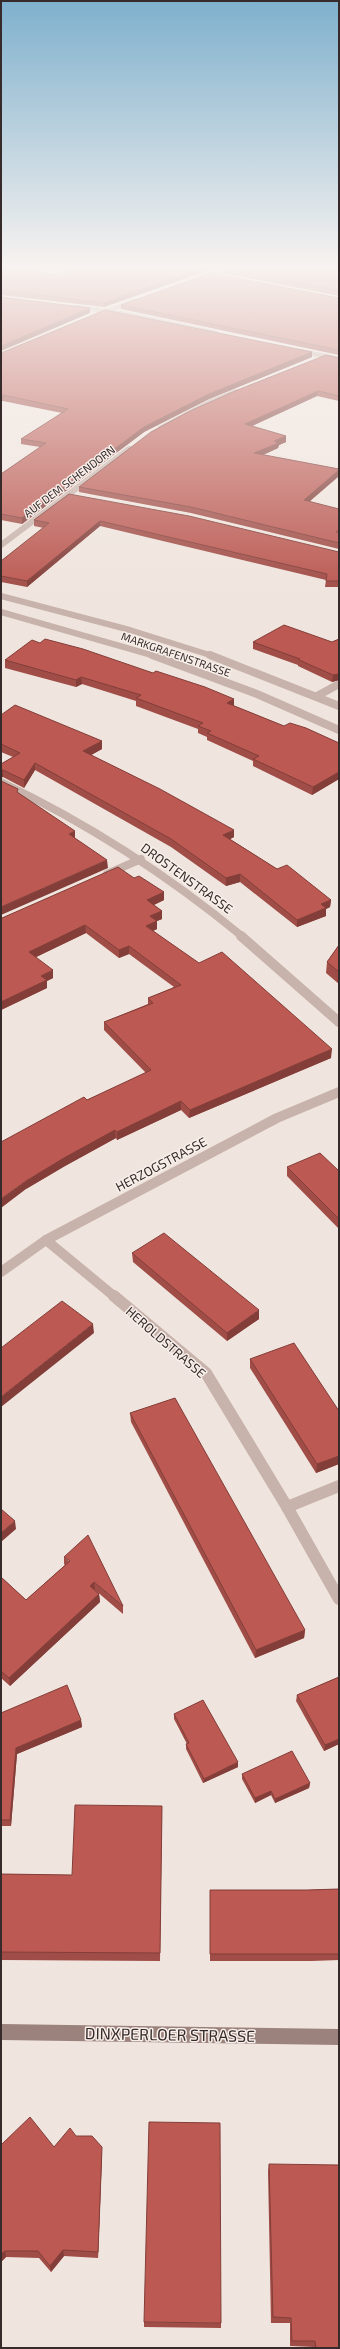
<svg xmlns="http://www.w3.org/2000/svg" width="340" height="2349" viewBox="0 0 340 2349" font-family="'Exo 2',sans-serif">
  <style>
    .lines { fill: none; stroke-linecap: round; stroke-linejoin: round }
    .minor-far4 { stroke: #c7b3ab; stroke-width: 4.5 }
    .minor-far3 { stroke: #c7b3ab; stroke-width: 6 }
    .minor-far2 { stroke: #c7b3ab; stroke-width: 8 }
    .minor-far1 { stroke: #c7b3ab; stroke-width: 10 }
    .minor { stroke: #c7b3ab; stroke-width: 12 }
    .tertiary-far1 { stroke: #c7b3ab; stroke-width: 4.5 }
    .tertiary { stroke: #c7b3ab; stroke-width: 10 }
    .secondary { stroke: #9b827d; stroke-width: 16 }
    .wall { fill: #a14d47 }
    .shaded-wall { fill: #833e39 }
    .building { fill: #bb5952; stroke: #833e39 }
    .labels { text-anchor: middle; dominant-baseline: central; stroke-width: 3; stroke-linejoin: round; paint-order: stroke }
    .far-street-label { font-size: 11px; fill: #362b2a; stroke: #f8efea }
    .street-label { font-size: 13px; fill: #362b2a; stroke: #f8efea }
    .near-street-label { font-size: 16px; fill: #362b2a; stroke: #f8efea }
  </style>
  <rect width="100%" height="100%" fill="#f0e5de"/>
  <g class="lines">
    <g class="minor-far4">
      <path d="M53,269L67,270L70,273L59,277L41,274L44,270Z"/>
      <path d="M200,278L234,265"/>
      <path d="M98,314L134,301"/>
      <path d="M160,428L211,401L236,391"/>
    </g>
    <g class="minor-far3">
      <path d="M1,545L129,449"/>
      <path d="M1,596L130,630L213,656"/>
      <path d="M1,612L155,656"/>
    </g>
    <g class="minor-far2">
      <path d="M152,655L257,694L339,730"/>
      <path d="M210,655L339,706"/>
      <path d="M317,696L339,684"/>
      <path d="M1,782C89,824 168,875 243,937"/>
      <path d="M107,874L141,859"/>
    </g>
    <g class="minor-far1">
      <path d="M241,936L339,1022"/>
      <path d="M46,1240L115,1297"/>
    </g>
    <g class="minor">
      <path d="M114,1296L206,1373L287,1507L339,1486"/>
      <path d="M287,1507L339,1599"/>
    </g>
    <g class="tertiary-far1">
      <path d="M76,307L120,313L216,333"/>
      <path d="M300,351L339,359"/>
    </g>
    <path class="tertiary" d="M1,1272L46,1240L277,1118L339,1092"/>
    <path class="secondary" d="M1,2032L339,2037"/>
  </g>
  <g class="wall">
    <path d="M1,265H76L71,268L67,266H44L39,272L40,273L60,276L82,265H223L104,307L1,295Z"/>
    <path d="M339,265V296L224,273V268Z"/>
    <path d="M339,298V355L121,309V305Z"/>
    <path d="M312,352V357L209,399L144,432L22,524L1,520V474L40,447L21,444V439L62,413L3,401H1V353Z"/>
    <path d="M339,358V401L317,396L252,426L286,436V442L279,445L278,448L263,455L339,469V476L309,502L339,509V549L191,513L79,492V487Z"/>
    <path d="M69,494L339,552V587H325L326,580L100,526L27,587L1,582V561L44,528L34,526V520Z"/>
    <path d="M339,639V680L332,682L298,666V665L253,649V642H332Z"/>
    <path d="M5,660L153,673L234,699V706L284,726L339,743V779L312,795L253,766V761L207,740V737L198,733V729L136,706V701L82,684L76,687L5,668Z"/>
    <path d="M1,715L102,741V749L91,755L234,837L230,839L277,869L331,900L330,907L326,909V916L297,927L240,882L226,886L171,847L35,770L24,788L3,777L1,764L13,757L1,752Z"/>
    <path d="M134,878L164,892V900L154,905L162,911V919L157,921V929L153,931L331,1058L189,1118L181,1110L117,1140L116,1138L65,1166L26,1189L87,1100L146,1073L104,1030V1022L148,1004V998L174,987L129,954L119,958L86,933L36,957L53,978L47,981V988L1,1010V918H2Z"/>
    <path d="M339,945V984L326,973L327,962Z"/>
    <path d="M287,1167L339,1171V1229L287,1176Z"/>
    <path d="M132,1253L259,1319L227,1341L133,1262Z"/>
    <path d="M250,1359L339,1411V1464L316,1473L250,1368Z"/>
    <path d="M130,1413L305,1630L304,1638L255,1658L131,1422Z"/>
    <path d="M64,1557L123,1606V1614L95,1590L99,1594L100,1602L10,1686L1,1678V1577L26,1600L65,1565L64,1564Z"/>
    <path d="M339,1677V1744L324,1751L296,1701L297,1695Z"/>
    <path d="M1,1713L81,1720L82,1727L17,1754L11,1826H1Z"/>
    <path d="M174,1714L238,1767L203,1783L186,1749V1744H187L174,1719Z"/>
    <path d="M242,1774L310,1783L309,1788L275,1803L271,1795L255,1803L242,1779Z"/>
    <path d="M162,1806L160,1961L1,1960V1874L72,1875Z"/>
    <path d="M339,1889V1960L312,1961H210V1890H307Z"/>
    <path d="M76,2136L102,2154L98,2258L64,2256L51,2272L39,2258L6,2257L1,2262L2,2144L54,2147Z"/>
    <path d="M269,2164L339,2348H314V2347L290,2346V2323H271L268,2171Z"/>
    <path d="M144,2322L221,2323V2328L144,2327Z"/>
  </g>
  <g class="shaded-wall">
    <path d="M40,265H44V266L37,273V269Z"/>
    <path d="M71,265H76L71,268Z"/>
    <path d="M210,265H223L104,307V303Z"/>
    <path d="M90,308V313L1,351V346Z"/>
    <path d="M312,352V357L209,399L144,432L22,524V518L144,427L209,394Z"/>
    <path d="M318,391L317,396L245,429V424Z"/>
    <path d="M3,395V401H1V396Z"/>
    <path d="M286,436V442L279,445L278,448L254,459V453L274,441Z"/>
    <path d="M339,470V476L304,506V500Z"/>
    <path d="M100,521V526L27,587V581Z"/>
    <path d="M339,674V680L332,682L333,675Z"/>
    <path d="M81,677L82,684L76,687V680Z"/>
    <path d="M234,699V706L227,703Z"/>
    <path d="M102,741V749L84,759L83,751Z"/>
    <path d="M35,763V770L24,788V780Z"/>
    <path d="M1,770H3V777L1,778Z"/>
    <path d="M339,772V779L312,795L313,787Z"/>
    <path d="M234,830V837L223,843V835Z"/>
    <path d="M75,831V839L69,834Z"/>
    <path d="M107,860L108,868L1,915V907Z"/>
    <path d="M240,874V882L226,886V878Z"/>
    <path d="M164,892V900L147,908V900Z"/>
    <path d="M331,900L330,907L326,909V916L297,927V920L321,904Z"/>
    <path d="M162,911V919L157,921V929L146,934V926L150,916Z"/>
    <path d="M85,925L86,933L30,960L29,952Z"/>
    <path d="M129,946V954L119,958V950Z"/>
    <path d="M53,970V978L47,981V988L1,1010V1002L41,976Z"/>
    <path d="M332,1049L331,1058L189,1118L190,1110Z"/>
    <path d="M181,1101V1110L117,1140V1132Z"/>
    <path d="M115,1130L116,1138L65,1166L26,1189L1,1208V1199L26,1181L64,1158Z"/>
    <path d="M259,1310V1319L227,1341V1333Z"/>
    <path d="M93,1324L94,1333L1,1407V1397Z"/>
    <path d="M339,1456V1464L316,1473L317,1464Z"/>
    <path d="M15,1521L16,1529L1,1542V1533Z"/>
    <path d="M94,1582L95,1590L90,1586Z"/>
    <path d="M99,1594L100,1602L10,1686L9,1678Z"/>
    <path d="M305,1630L304,1638L255,1658L256,1650Z"/>
    <path d="M81,1720L82,1727L17,1754L11,1826L10,1820L16,1748Z"/>
    <path d="M339,1739V1744L324,1751L325,1745Z"/>
    <path d="M238,1762V1767L203,1783L204,1779Z"/>
    <path d="M310,1783L309,1788L275,1803V1799Z"/>
    <path d="M271,1791V1795L255,1803V1798Z"/>
    <path d="M102,2147V2154L98,2258V2252Z"/>
    <path d="M63,2250L64,2256L51,2272L50,2266Z"/>
    <path d="M5,2251L6,2257L1,2262V2254Z"/>
  </g>
  <g class="building">
    <path d="M1,265H40L37,269L40,273L60,276L82,265H210L104,303L1,290Z"/>
    <path d="M231,265H339V291L224,268Z"/>
    <path d="M211,273L339,298V350L121,305Z"/>
    <path d="M1,297L90,308L1,346Z"/>
    <path d="M105,310L312,352L209,394L144,427L22,518L1,514V474L46,443L21,439L68,409L3,395L1,396V353Z"/>
    <path d="M326,355L339,358V396L318,391L245,424L286,436L274,441L279,443L254,453L339,469V470L304,500L339,509V530L336,532H339V543L191,507L79,487L151,432L190,411L235,391Z"/>
    <path d="M69,494L189,516L339,552V581H326L327,574L100,521L27,581L1,576V561L49,523L34,520Z"/>
    <path d="M284,625L332,642L339,639V674L333,675L299,660L300,659L253,642Z"/>
    <path d="M45,639L83,649L153,673L156,671L205,687L234,699L227,703L284,726L290,723L306,728L339,743V772L313,787L253,759L259,756L207,733L211,731L198,726L203,723L136,698L141,695L81,677L76,680L5,660L32,640L40,643Z"/>
    <path d="M15,705L102,741L83,751L160,789L234,830L223,835L277,869L287,865L331,900L321,904L326,908L297,920L240,874L226,878L171,839L35,763L24,780L3,770H1V764L20,753L1,744V715Z"/>
    <path d="M1,781L18,789L17,792L75,831L69,834L107,860L1,907Z"/>
    <path d="M118,867L134,878L139,876L164,892L147,900L162,911L150,916L157,921L146,926L199,963L222,952L332,1049L190,1110L181,1101L117,1132L115,1130L64,1158L26,1181L1,1199V1142L84,1097L87,1100L151,1070L104,1022L153,1003L148,998L181,985L129,946L119,950L85,925L29,952L53,970L41,976L47,980L1,1002V918H2Z"/>
    <path d="M339,945V972L327,962Z"/>
    <path d="M320,1153L339,1171V1219L287,1167Z"/>
    <path d="M164,1233L259,1310L227,1333L132,1253Z"/>
    <path d="M62,1301L93,1324L1,1397V1348Z"/>
    <path d="M294,1343L339,1411V1456L317,1464L250,1359Z"/>
    <path d="M175,1398L305,1630L256,1650L130,1413Z"/>
    <path d="M1,1509L15,1521L1,1533Z"/>
    <path d="M88,1535L123,1606L94,1582L90,1586L99,1594L9,1678L1,1671V1577L26,1600L70,1561L64,1557Z"/>
    <path d="M339,1677V1739L325,1745L297,1695Z"/>
    <path d="M67,1685L81,1720L16,1748L10,1820H1V1713Z"/>
    <path d="M203,1700L238,1762L204,1779L186,1744L189,1743L174,1714Z"/>
    <path d="M292,1751L310,1783L275,1799L271,1791L255,1798L242,1774Z"/>
    <path d="M75,1805L162,1806L160,1953L1,1952V1874L72,1875Z"/>
    <path d="M339,1889V1954H210V1890H307Z"/>
    <path d="M30,2117L54,2147L70,2128L76,2136H92L102,2147L98,2252L63,2250L50,2266L38,2251H5L1,2254V2143L2,2144Z"/>
    <path d="M149,2122L220,2123L221,2323L144,2322Z"/>
    <path d="M269,2164L339,2165V2348H316L315,2341H292L291,2318L273,2317Z"/>
  </g>
  <linearGradient id="sky" x2="0" y2="1"><stop stop-color="#7eb0cd"/><stop offset="0.45" stop-color="#f8f3f0"/><stop offset="1" stop-color="#f8f3f0" stop-opacity="0"/></linearGradient>
  <rect width="340" height="594" fill="url(#sky)"/>
  <g class="labels">
    <g class="far-street-label">
      <text transform="translate(69 481) rotate(-37)">AUF DEM SCHENDORN</text>
      <text transform="translate(176 654) rotate(19)">MARKGRAFENSTRASSE</text>
    </g>
    <g class="street-label">
      <text transform="translate(187 878) rotate(36)">DROSTENSTRASSE</text>
      <text transform="translate(161 1164) rotate(-28)">HERZOGSTRASSE</text>
      <text transform="translate(166 1342) rotate(41)">HEROLDSTRASSE</text>
    </g>
    <g class="near-street-label">
      <text transform="translate(170 2034) rotate(1)">DINXPERLOER STRASSE</text>
    </g>
  </g>
  <rect width="340" height="2349" fill="none" stroke="#362b2a" stroke-width="4"/>
</svg>
